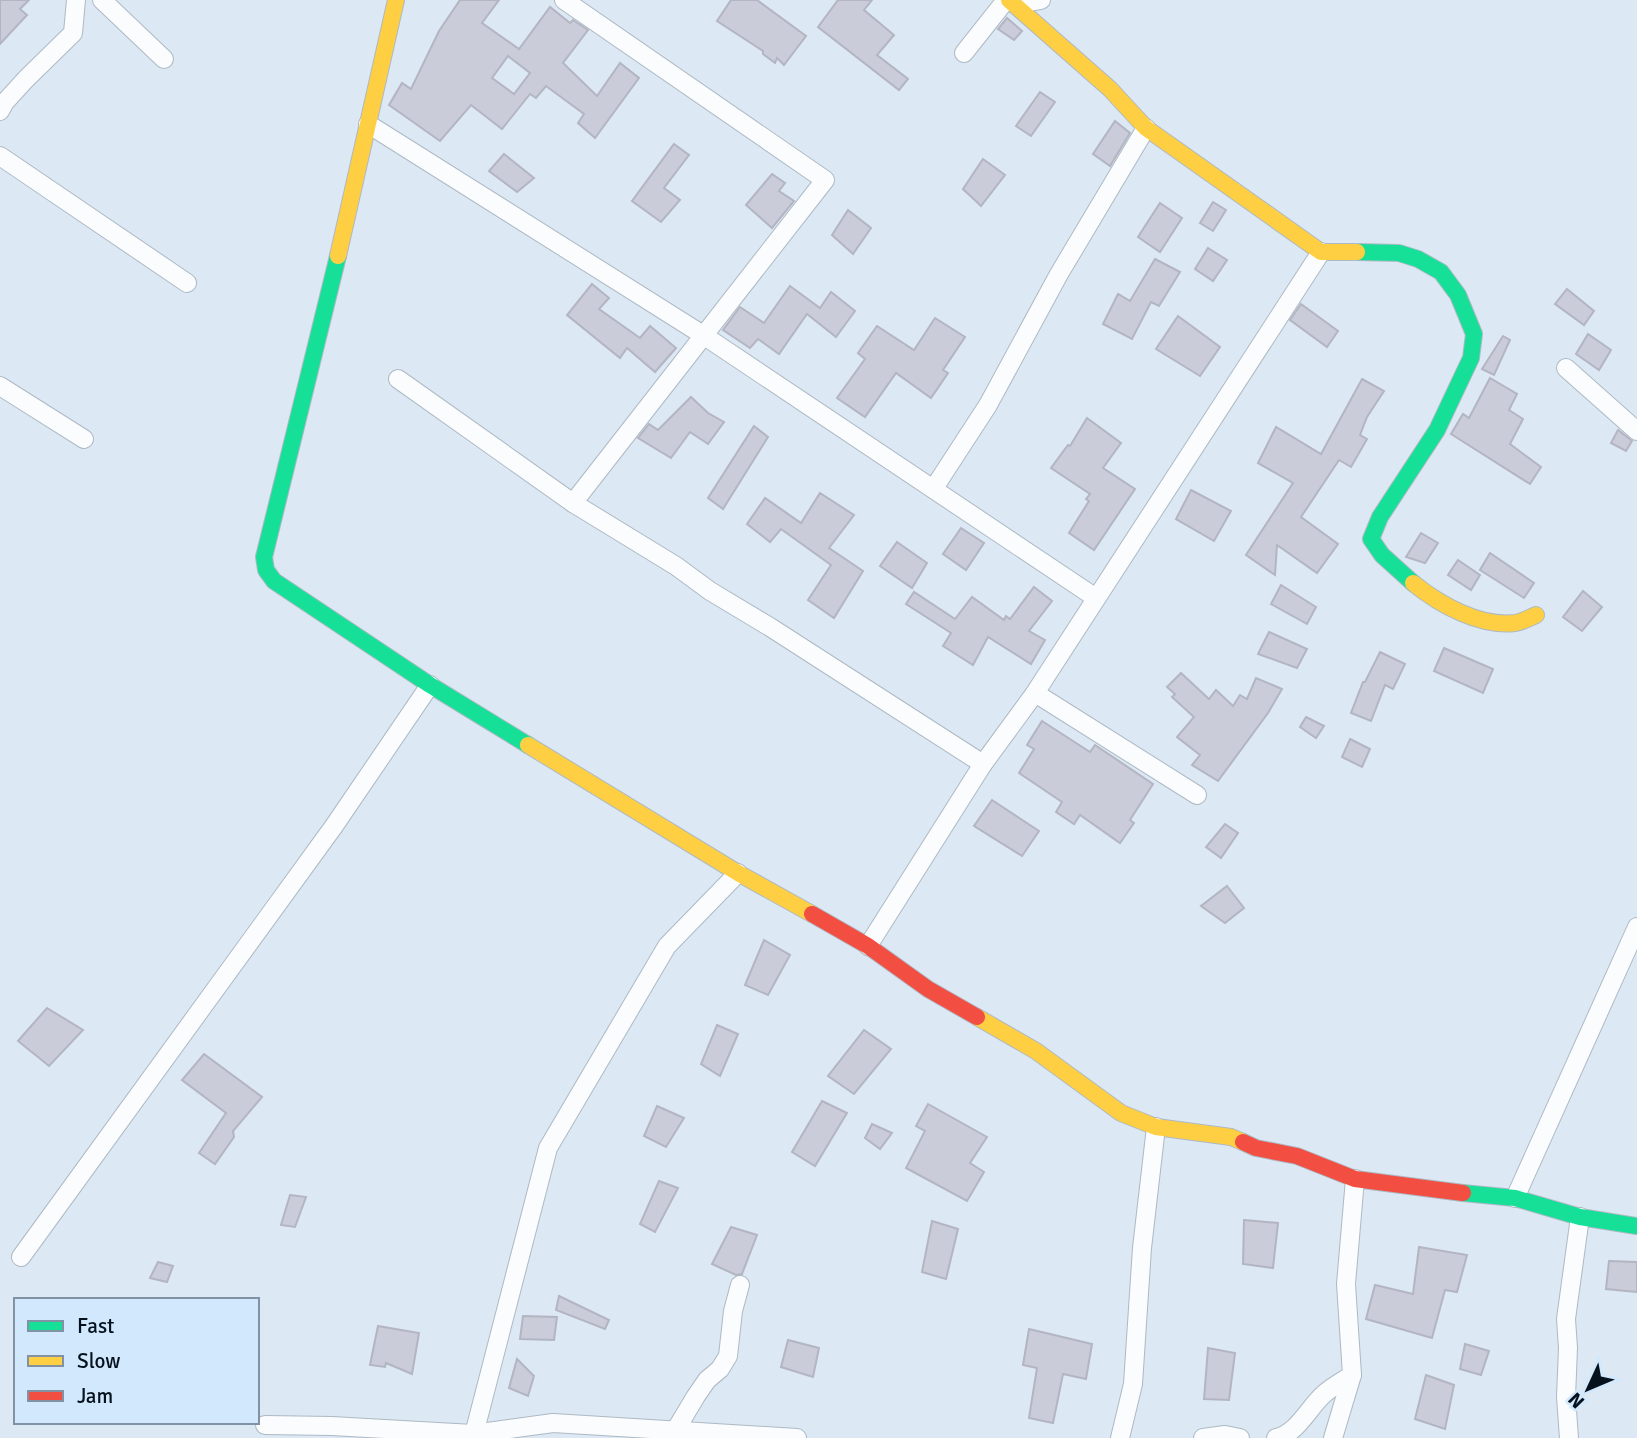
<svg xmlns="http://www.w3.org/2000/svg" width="1637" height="1438" viewBox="0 0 1637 1438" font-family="Signika,sans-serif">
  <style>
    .building { fill: #caccd9; stroke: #b3b5c2; stroke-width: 2; fill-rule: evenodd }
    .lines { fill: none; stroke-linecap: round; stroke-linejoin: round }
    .street-casing { stroke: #adb9c4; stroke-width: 20 }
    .fast-casing { stroke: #adb9c4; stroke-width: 18 }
    .slow-casing { stroke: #adb9c4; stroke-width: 18 }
    .jam-casing { stroke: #adb9c4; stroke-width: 18 }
    .street { stroke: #fafcfd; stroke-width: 18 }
    .fast { stroke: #16e098; stroke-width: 16 }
    .slow { stroke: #ffcf43; stroke-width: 16 }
    .jam { stroke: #f24e42; stroke-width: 16 }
  </style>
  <rect width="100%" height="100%" fill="#dce8f3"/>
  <g class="building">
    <path d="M0,0H29L20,9L27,15L0,44Z"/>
    <path d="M460,0H499L482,23L519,49L550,7L570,23L573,20L588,30L563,63L597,96L620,63L639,78L595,138L578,123L584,114L546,86L536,98L530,94L502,129L471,105L440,141L389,105L402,83L411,89L439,31ZM508,56L530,73L514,94L492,78Z"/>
    <path d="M731,0H757L806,36L784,65L777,58L775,63L763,54V51L717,21Z"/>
    <path d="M838,0H872L864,10L894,35L877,55L908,79L899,90L818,27Z"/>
    <path d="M1007,18L1022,31L1014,40L998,29Z"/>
    <path d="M1040,92L1055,102L1031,136L1016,126Z"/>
    <path d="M1115,121L1130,133L1110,166L1093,154Z"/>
    <path d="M674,144L689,155L664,188L680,200L661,222L632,201Z"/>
    <path d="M504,154L534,178L517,192L489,171Z"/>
    <path d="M983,159L1005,175L981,206L963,189Z"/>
    <path d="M772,174L785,183L779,191L794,201L772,228L746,205Z"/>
    <path d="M1213,202L1226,210L1213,231L1200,223Z"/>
    <path d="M1160,203L1182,218L1160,252L1138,237Z"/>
    <path d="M848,210L871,228L853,254L832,235Z"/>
    <path d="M1208,248L1227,260L1213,281L1195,269Z"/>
    <path d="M1155,259L1180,272L1159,306L1151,302L1132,339L1103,324L1118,294L1130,301Z"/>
    <path d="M592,284L609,298L599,309L640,338L650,326L676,348L655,372L627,348L620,358L567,315Z"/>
    <path d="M790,286L820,308L831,292L855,311L836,337L807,314L779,354L758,339L750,348L723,330L740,307L764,323Z"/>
    <path d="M1567,289L1594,311L1584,325L1555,304Z"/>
    <path d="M1301,304L1338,331L1327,347L1290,320Z"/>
    <path d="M1178,316L1220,347L1200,376L1156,349Z"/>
    <path d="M935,318L965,337L943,370L948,373L931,398L896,373L865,417L837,398L865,359L858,353L877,326L914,350Z"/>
    <path d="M1588,334L1611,350L1599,370L1576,354Z"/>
    <path d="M1503,336L1510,340L1494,375L1482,369Z"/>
    <path d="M1490,378L1517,394L1509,410L1523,419L1510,444L1541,467L1530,484L1451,434L1463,414L1469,418Z"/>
    <path d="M1362,379L1384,391L1367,417L1360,435L1367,439L1351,467L1339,460L1301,517L1338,544L1317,573L1277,545L1275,575L1246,555L1293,483L1258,463L1276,427L1321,454Z"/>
    <path d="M691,397L708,413L724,422L708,444L690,432L671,458L638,438L649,424L658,430Z"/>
    <path d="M1087,418L1121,443L1103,468L1135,489L1094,550L1069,533L1089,501L1086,499L1090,494L1051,468L1068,445L1070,446Z"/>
    <path d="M754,426L768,437L723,509L708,498Z"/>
    <path d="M1618,430L1632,441L1626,451L1611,443Z"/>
    <path d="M1191,490L1231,511L1214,541L1176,519Z"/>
    <path d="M820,493L854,515L829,548L863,571L834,618L808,600L831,565L781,529L770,542L747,524L765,498L801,523Z"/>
    <path d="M961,528L984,543L966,570L943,554Z"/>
    <path d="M1421,533L1438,543L1425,563L1406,557Z"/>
    <path d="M897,542L927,563L912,588L880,566Z"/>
    <path d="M1490,553L1534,583L1524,598L1480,570Z"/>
    <path d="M1458,560L1480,575L1471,590L1448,575Z"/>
    <path d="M1281,585L1316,607L1307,624L1271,604Z"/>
    <path d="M1034,587L1052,601L1029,631L1045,640L1031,664L988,637L973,665L943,646L951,633L906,604L914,592L955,619L972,597L1004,620L1006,616L1010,619Z"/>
    <path d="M1583,591L1602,607L1582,631L1563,617Z"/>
    <path d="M1269,632L1307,649L1297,668L1258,654Z"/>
    <path d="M1444,648L1493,669L1483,693L1434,671Z"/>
    <path d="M1380,652L1405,664L1393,689L1385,685L1371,721L1351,713L1363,682H1365Z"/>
    <path d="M1181,673L1209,699L1216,690L1233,706L1240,695L1247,699L1256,678L1282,689L1268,713L1218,781L1192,765L1200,755L1177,737L1194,717L1172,697L1175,694L1167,687Z"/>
    <path d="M1306,717L1324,726L1316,738L1300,727Z"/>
    <path d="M1042,721L1090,752L1095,745L1153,784L1130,820L1134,823L1120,843L1080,815L1074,824L1056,812L1062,802L1019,773L1034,749L1027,745Z"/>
    <path d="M1350,739L1370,749L1362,767L1342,757Z"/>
    <path d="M992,800L1039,831L1022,856L974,826Z"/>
    <path d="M1225,824L1238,833L1221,858L1206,847Z"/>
    <path d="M1227,886L1244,908L1225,923L1201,906Z"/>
    <path d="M764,940L790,955L768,995L745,985Z"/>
    <path d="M47,1008L83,1030L49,1066L18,1041Z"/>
    <path d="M717,1025L738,1034L720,1076L701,1064Z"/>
    <path d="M864,1030L891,1049L854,1094L828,1076Z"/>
    <path d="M204,1054L262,1097L233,1131L234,1137L215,1164L199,1153L226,1113L182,1080Z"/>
    <path d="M822,1101L847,1113L815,1166L792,1152Z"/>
    <path d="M928,1104L987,1137L970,1163L984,1172L967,1201L906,1168L925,1131L916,1126Z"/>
    <path d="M657,1106L684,1118L666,1147L644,1136Z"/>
    <path d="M872,1124L892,1133L880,1149L865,1138Z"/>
    <path d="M659,1181L678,1188L655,1232L640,1224Z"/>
    <path d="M290,1195L306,1197L295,1227L281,1225Z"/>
    <path d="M1244,1220L1278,1223L1273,1268L1243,1264Z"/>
    <path d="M932,1221L958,1229L946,1279L922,1272Z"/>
    <path d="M731,1227L757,1235L742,1274L736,1275L712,1264Z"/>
    <path d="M1419,1247L1467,1255L1457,1292L1445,1290L1432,1338L1366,1319L1375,1285L1413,1294Z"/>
    <path d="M1609,1261L1637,1262V1292L1606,1289Z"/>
    <path d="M158,1262L173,1266L167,1282L150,1278Z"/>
    <path d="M559,1296L609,1320L605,1329L556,1310Z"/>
    <path d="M523,1316L557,1317L554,1340L520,1339Z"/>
    <path d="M378,1326L419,1333L412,1374L386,1363L385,1367L370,1365Z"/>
    <path d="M1029,1329L1092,1344L1086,1379L1063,1374L1053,1423L1029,1418L1037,1368L1023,1365Z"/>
    <path d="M788,1340L819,1348L813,1377L781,1367Z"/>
    <path d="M1465,1344L1489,1351L1481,1375L1460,1369Z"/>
    <path d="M1208,1348L1235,1353L1229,1400L1204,1399Z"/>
    <path d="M517,1359L534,1376L528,1396L509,1388Z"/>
    <path d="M1426,1375L1454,1385L1445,1429L1415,1419Z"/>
  </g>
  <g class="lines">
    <g class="street-casing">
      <g id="street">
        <path d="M102,0L164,59"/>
        <path d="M564,0L825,180L573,503"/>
        <path d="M1015,0L1030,2L1041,0"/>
        <path d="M964,53L1006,0"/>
        <path d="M0,111L5,102L26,79L73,33L76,0"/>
        <path d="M368,124L703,335L1096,598"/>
        <path d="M0,156L187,283"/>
        <path d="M1566,368L1637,431"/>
        <path d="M398,379L573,503L676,566L710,591L770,627L983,764"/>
        <path d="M0,386L84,439"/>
        <path d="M934,488L988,405L1059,274L1146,128"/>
        <path d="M1035,693L1197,795"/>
        <path d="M868,946L983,764L1035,693L1321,252"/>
        <path d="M1515,1198L1637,927"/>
        <path d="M21,1257L334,826L430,685"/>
        <path d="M265,1425L332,1426L473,1434L553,1423L797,1438"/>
        <path d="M675,1431L696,1396L707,1380L720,1369L728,1356L733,1311L740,1285"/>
        <path d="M473,1438L548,1148L667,946L738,873"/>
        <path d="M1120,1438L1133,1384L1142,1248L1156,1127"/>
        <path d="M1203,1438L1225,1435L1240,1438"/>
        <path d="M1276,1438C1297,1434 1309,1407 1324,1394C1333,1386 1343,1381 1352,1375"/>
        <path d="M1333,1438L1352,1375L1346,1284L1355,1179"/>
        <path d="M1569,1438L1566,1397L1568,1348L1566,1319L1580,1217"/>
      </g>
    </g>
    <g class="fast-casing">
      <g id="fast">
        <path d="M1357,252L1399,253L1418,259L1441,272L1458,295L1474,334L1471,358L1437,430L1380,517L1371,539L1382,555L1413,583"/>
        <path d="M338,256L264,557L266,570L274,581L430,685L528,745"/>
        <path d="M1463,1193L1515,1198L1580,1217L1637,1226"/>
      </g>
    </g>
    <g class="slow-casing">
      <g id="slow">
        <path d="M1009,0L1110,89L1146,128L1321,252H1357"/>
        <path d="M338,256L396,0"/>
        <path d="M1413,583C1440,605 1480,627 1515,623C1522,622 1529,618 1536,615"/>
        <path d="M528,745L738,873L812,914"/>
        <path d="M977,1017L1036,1051L1121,1113L1156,1127L1231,1137L1243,1142"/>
      </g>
    </g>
    <g class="jam-casing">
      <g id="jam">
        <path d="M812,914L868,946L928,989L977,1017"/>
        <path d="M1243,1142L1256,1148L1297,1156L1355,1179L1463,1193"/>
      </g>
    </g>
    <use href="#street" class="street"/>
    <use href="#fast" class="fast"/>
    <use href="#slow" class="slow"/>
    <use href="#jam" class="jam"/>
  </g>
  <rect x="14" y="1298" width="245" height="126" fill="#d2e8fd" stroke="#8092a3" stroke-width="2"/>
  <rect x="28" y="1321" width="35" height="10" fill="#16e098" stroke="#8092a3" stroke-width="2"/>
  <text x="77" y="1333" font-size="21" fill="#05111d">Fast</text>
  <rect x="28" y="1356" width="35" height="10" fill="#ffcf43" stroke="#8092a3" stroke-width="2"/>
  <text x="77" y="1368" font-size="21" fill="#05111d">Slow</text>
  <rect x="28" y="1391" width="35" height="10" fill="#f24e42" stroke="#8092a3" stroke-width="2"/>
  <text x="77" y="1403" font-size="21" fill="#05111d">Jam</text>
  <g transform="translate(1588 1389) rotate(226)" stroke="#d2e8fd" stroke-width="5" paint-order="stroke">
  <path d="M0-5L12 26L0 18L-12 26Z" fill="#05111d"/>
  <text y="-10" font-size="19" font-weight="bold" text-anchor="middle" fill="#05111d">N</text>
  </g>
</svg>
